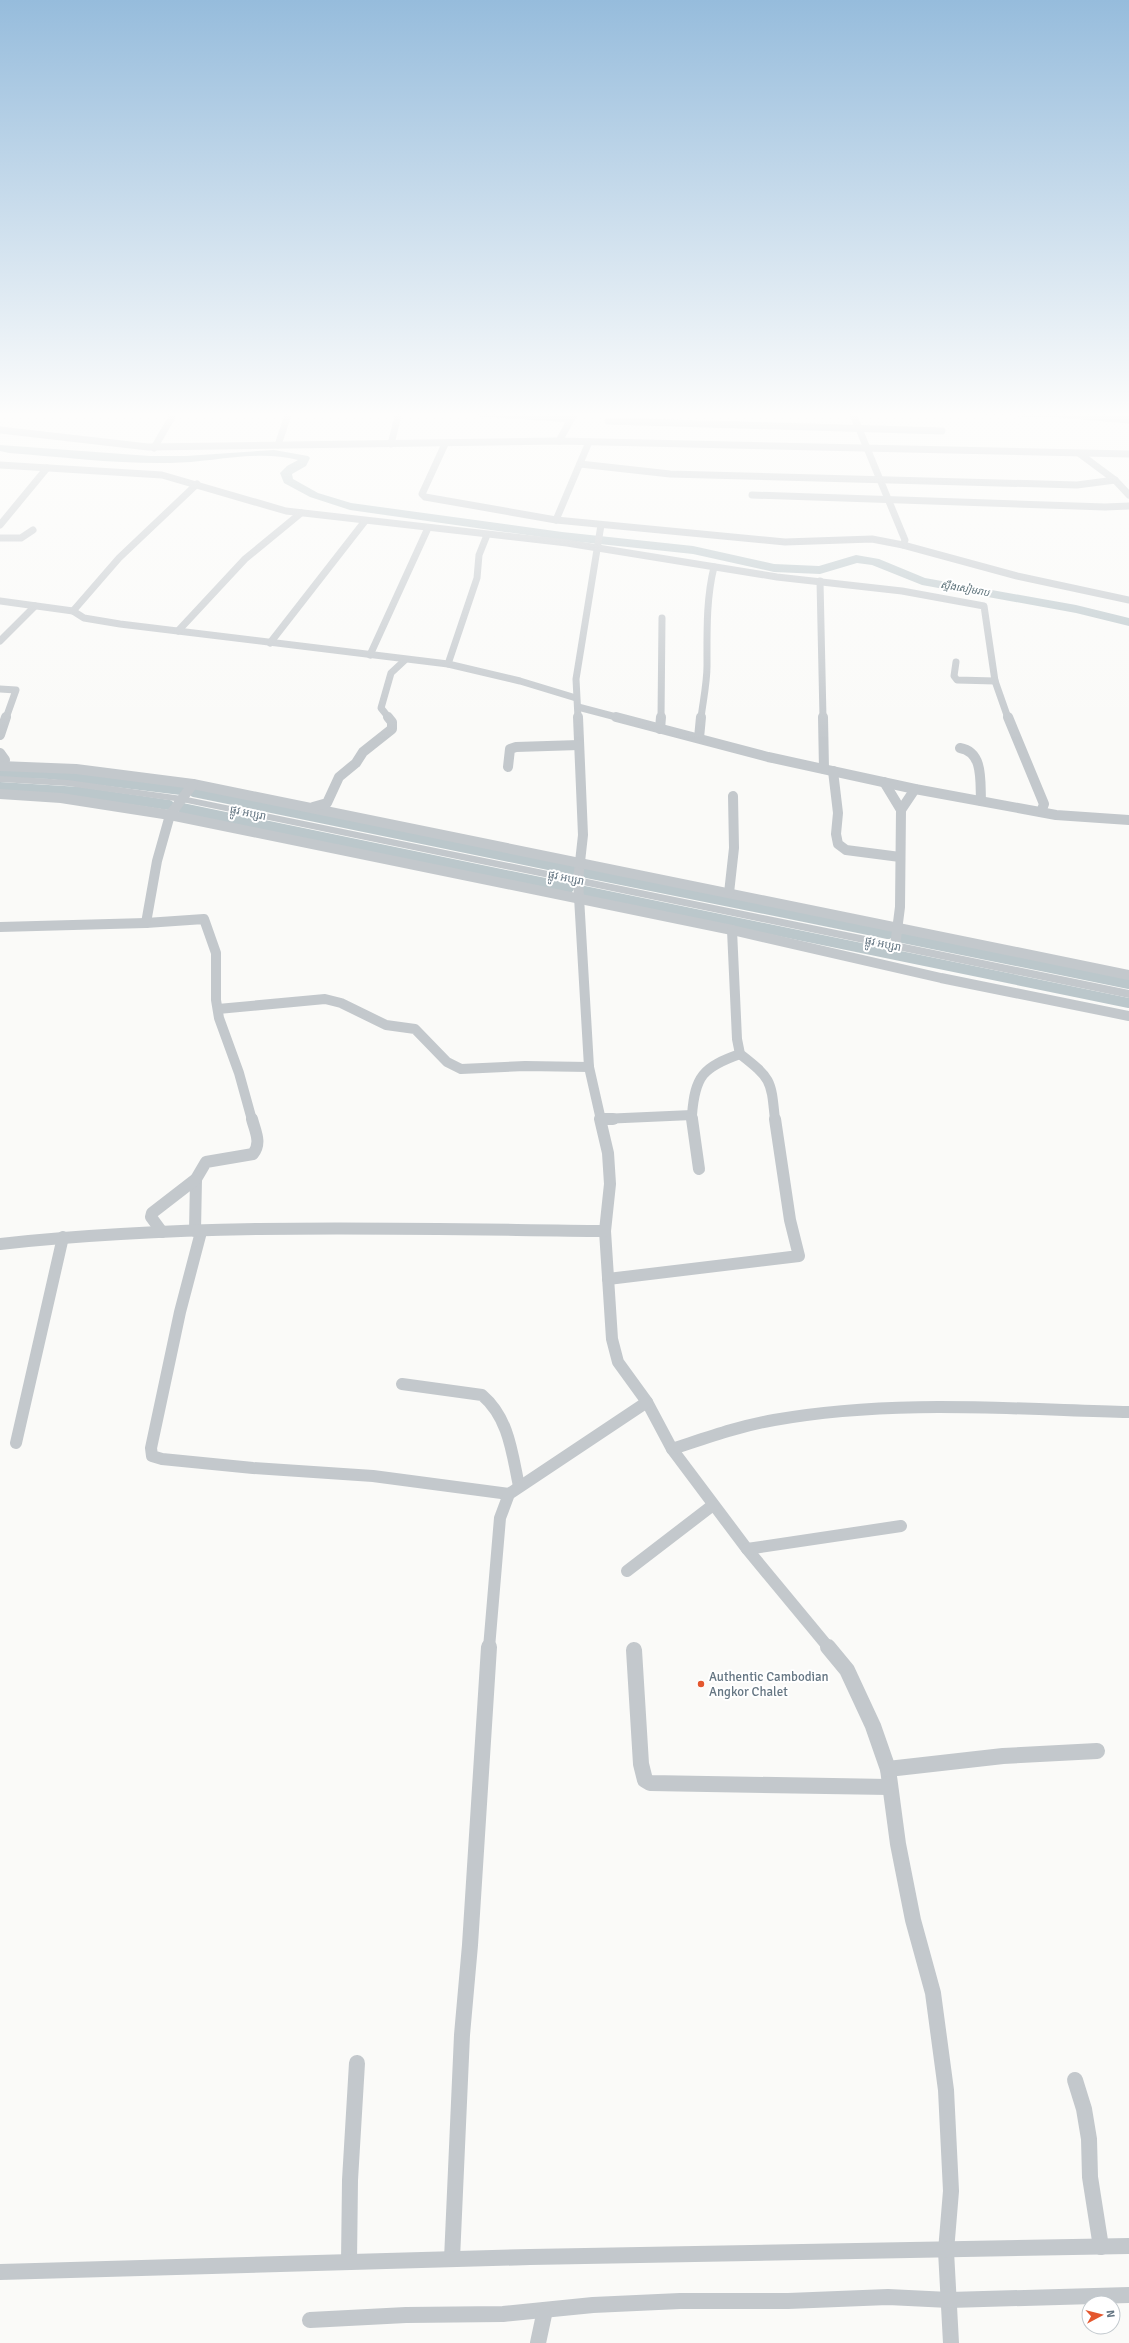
<svg xmlns="http://www.w3.org/2000/svg" width="1129" height="2343" viewBox="0 0 1129 2343" font-family="Signika,'Noto Sans Khmer',sans-serif">
  <style>
    .lines { fill: none; stroke-linecap: round; stroke-linejoin: round }
    .canal { stroke: #bbc7cb; stroke-width: 10 }
    .river { fill: #bbc7cb; fill-rule: evenodd }
    .minor-far3 { stroke: #c3c8cc; stroke-width: 7 }
    .minor-far2 { stroke: #c3c8cc; stroke-width: 10 }
    .minor-far1 { stroke: #c3c8cc; stroke-width: 12 }
    .minor { stroke: #c3c8cc; stroke-width: 16 }
    .tertiary { fill: #c3c8cc; fill-rule: evenodd }
    .poi-dot { fill: #e4572e; stroke: #fff; stroke-width: 1.5 }
    .labels { text-anchor: middle; dominant-baseline: central; stroke-width: 4; stroke-linejoin: round; paint-order: stroke }
    .far-water-label { font-size: 10px; font-style: italic; fill: #60757c; stroke: #fff }
    .street-label { font-size: 11px; fill: #657683; stroke: #fff }
    .near-poi-label { font-size: 13px; fill: #657683; stroke: #fff; text-anchor: start }
  </style>
  <rect width="100%" height="100%" fill="#fafaf8"/>
  <g class="lines">
    <g class="canal">
      <path d="M0,773L50,774L181,790"/>
      <path d="M0,787L80,792L169,805"/>
      <path d="M194,792L573,870"/>
      <path d="M182,808L569,888"/>
      <path d="M587,873L888,934"/>
      <path d="M584,891L1129,1003"/>
      <path d="M903,938L1129,984"/>
    </g>
    <path class="river" d="M0,445L150,456H186L274,450L308,456L310,458L306,466L292,474L293,479L318,493L351,503L562,532L693,546L774,564L819,566L856,555L879,559L925,578L1076,605L1129,618V626L1076,613L922,585L872,565L857,563L820,574L774,572L693,554L562,540L350,510L310,497L284,483L280,473L287,466L298,460C256,449 212,463 170,463C117,464 63,457 9,453L0,451Z"/>
    <g class="minor-far3">
      <path d="M852,412L905,540L903,545"/>
      <path d="M988,412L1058,414L1129,420"/>
      <path d="M480,413L571,419"/>
      <path d="M608,421L942,431"/>
      <path d="M0,430L148,447L559,441L1129,454"/>
      <path d="M559,441L575,412"/>
      <path d="M391,444L399,412"/>
      <path d="M445,444L422,494L425,497L556,520L785,542L872,539L903,545L1017,576L1129,600"/>
      <path d="M278,445L289,412"/>
      <path d="M154,448L172,417L169,412"/>
      <path d="M1080,454L1115,480L1129,495"/>
      <path d="M580,464L670,474L1077,485L1115,480"/>
      <path d="M0,465L162,475L286,511L567,543L777,577L902,591L984,606L995,681L1008,718"/>
      <path d="M752,495L1105,507L1129,506"/>
      <path d="M556,520L589,442"/>
      <path d="M0,525L47,468"/>
      <path d="M0,538H21L33,530"/>
      <path d="M820,581L823,718"/>
      <path d="M0,601L73,611L84,618L120,624L448,664L520,681L576,698"/>
      <path d="M73,611L119,558L197,484"/>
      <path d="M178,631L245,559L301,513"/>
      <path d="M0,641L35,606"/>
      <path d="M270,643L365,521"/>
      <path d="M370,655L428,528"/>
      <path d="M956,662L954,676L957,680L995,681"/>
      <path d="M448,664L477,578L479,555L487,535"/>
      <path d="M0,689L16,690L6,718"/>
      <path d="M578,707L620,718"/>
      <path d="M389,718L381,708L391,673L405,660"/>
      <path d="M578,718L576,679L601,525"/>
      <path d="M661,718L662,618"/>
      <path d="M701,718C703,701 707,683 707,666C707,633 706,599 714,567"/>
    </g>
    <g class="minor-far2">
      <path d="M578,717L583,835L578,880L589,1067L601,1120"/>
      <path d="M616,717L768,757L915,789L1056,815L1129,820"/>
      <path d="M823,717L824,769"/>
      <path d="M1008,717L1044,804L1041,812"/>
      <path d="M660,729L661,717"/>
      <path d="M0,735L6,717"/>
      <path d="M699,738L701,717"/>
      <path d="M960,748C984,752 980,782 981,801"/>
      <path d="M0,753L5,760L3,766"/>
      <path d="M0,766L76,769L193,784L1129,975"/>
      <path d="M508,767L510,749L516,747L579,745"/>
      <path d="M833,771L838,813L836,834L838,844L846,850L900,857"/>
      <path d="M884,782L901,810"/>
      <path d="M193,784L170,815L157,861L146,923L204,919L216,953V1000L219,1018L239,1073L252,1120"/>
      <path d="M0,794L61,798L170,815L732,930L941,978L1129,1016"/>
      <path d="M313,807L327,803L339,777L356,763L363,752L392,729V722L388,717"/>
      <path d="M729,893L734,848L733,796"/>
      <path d="M0,927L146,923"/>
      <path d="M732,930L737,1039L740,1054C772,1079 771,1080 775,1120"/>
      <path d="M895,946L900,907L901,810L915,789"/>
      <path d="M218,1009L325,999L341,1003L386,1025L415,1029L447,1062L461,1069L525,1066L589,1067"/>
      <path d="M692,1115C695,1076 703,1067 740,1054"/>
      <path d="M602,1119L692,1115L693,1120"/>
    </g>
    <g class="minor-far1">
      <path d="M600,1119L608,1153L610,1184L605,1231L612,1339L618,1362L647,1402L672,1449L747,1549L829,1648"/>
      <path d="M602,1119H613"/>
      <path d="M692,1119L699,1169"/>
      <path d="M195,1231L196,1179"/>
      <path d="M162,1232L151,1217L152,1213L196,1179L206,1162L253,1154C262,1143 255,1131 252,1119"/>
      <path d="M201,1232L180,1312L151,1448L152,1456L162,1459L253,1468L373,1476L509,1494"/>
      <path d="M0,1244C200,1222 404,1229 605,1231"/>
      <path d="M608,1279L799,1256L790,1220L775,1119"/>
      <path d="M402,1384L482,1395C509,1418 512,1453 519,1486"/>
      <path d="M16,1443L63,1237"/>
      <path d="M672,1449C706,1438 739,1426 774,1420C891,1399 1011,1409 1129,1412"/>
      <path d="M747,1549L901,1526"/>
      <path d="M627,1571L713,1505"/>
      <path d="M489,1648L500,1518L509,1494L647,1402"/>
    </g>
    <g class="minor">
      <path d="M828,1647L847,1670L873,1726L888,1769L898,1844L913,1920L933,1993L946,2090L951,2191L946,2251L951,2343"/>
      <path d="M634,1650L641,1764L645,1780L650,1783L889,1787"/>
      <path d="M888,1769L1003,1756L1097,1751"/>
      <path d="M1075,2080L1084,2109L1089,2139L1090,2177L1101,2247"/>
      <path d="M452,2259L462,2035L470,1945L489,1647"/>
      <path d="M349,2262L350,2180L357,2063"/>
      <path d="M0,2272L530,2257L1129,2246"/>
      <path d="M310,2320L406,2315L503,2314L593,2305L680,2301H788L888,2297L949,2300L1129,2295"/>
      <path d="M538,2343L545,2310"/>
    </g>
    <path class="tertiary" d="M0,776L68,780L182,796L1129,990V998L182,802L68,786L0,782Z"/>
  </g>
  <linearGradient id="sky" x2="0" y2="1"><stop stop-color="#96bcdc"/><stop offset="0.56" stop-color="#fdfdfc"/><stop offset="1" stop-color="#fdfdfc" stop-opacity="0"/></linearGradient>
  <rect width="1129" height="740" fill="url(#sky)"/>
  <circle class="poi-dot" cx="701" cy="1684" r="4"/>
  <g class="labels">
    <g class="far-water-label">
      <text transform="translate(965 589) rotate(10)">ស្ទឹងសៀមរាប</text>
    </g>
    <g class="street-label">
      <text transform="translate(248 813) rotate(12)">ផ្លូវ អប្សរា</text>
      <text transform="translate(566 878) rotate(12)">ផ្លូវ អប្សរា</text>
      <text transform="translate(883 944) rotate(12)">ផ្លូវ អប្សរា</text>
    </g>
    <g class="near-poi-label">
      <text x="709" y="1677">Authentic Cambodian<tspan x="709" dy="15">Angkor Chalet</tspan></text>
    </g>
  </g>
  <g transform="translate(1101 2315) rotate(83)"><circle r="19" fill="#ffffff" stroke="#c1c8cd"/>
  <path d="M0-3L7 15L0 10L-7 15Z" fill="#e4572e"/>
  <text y="-6" font-size="11" font-weight="bold" text-anchor="middle" fill="#657683">N</text>
  </g>
</svg>
